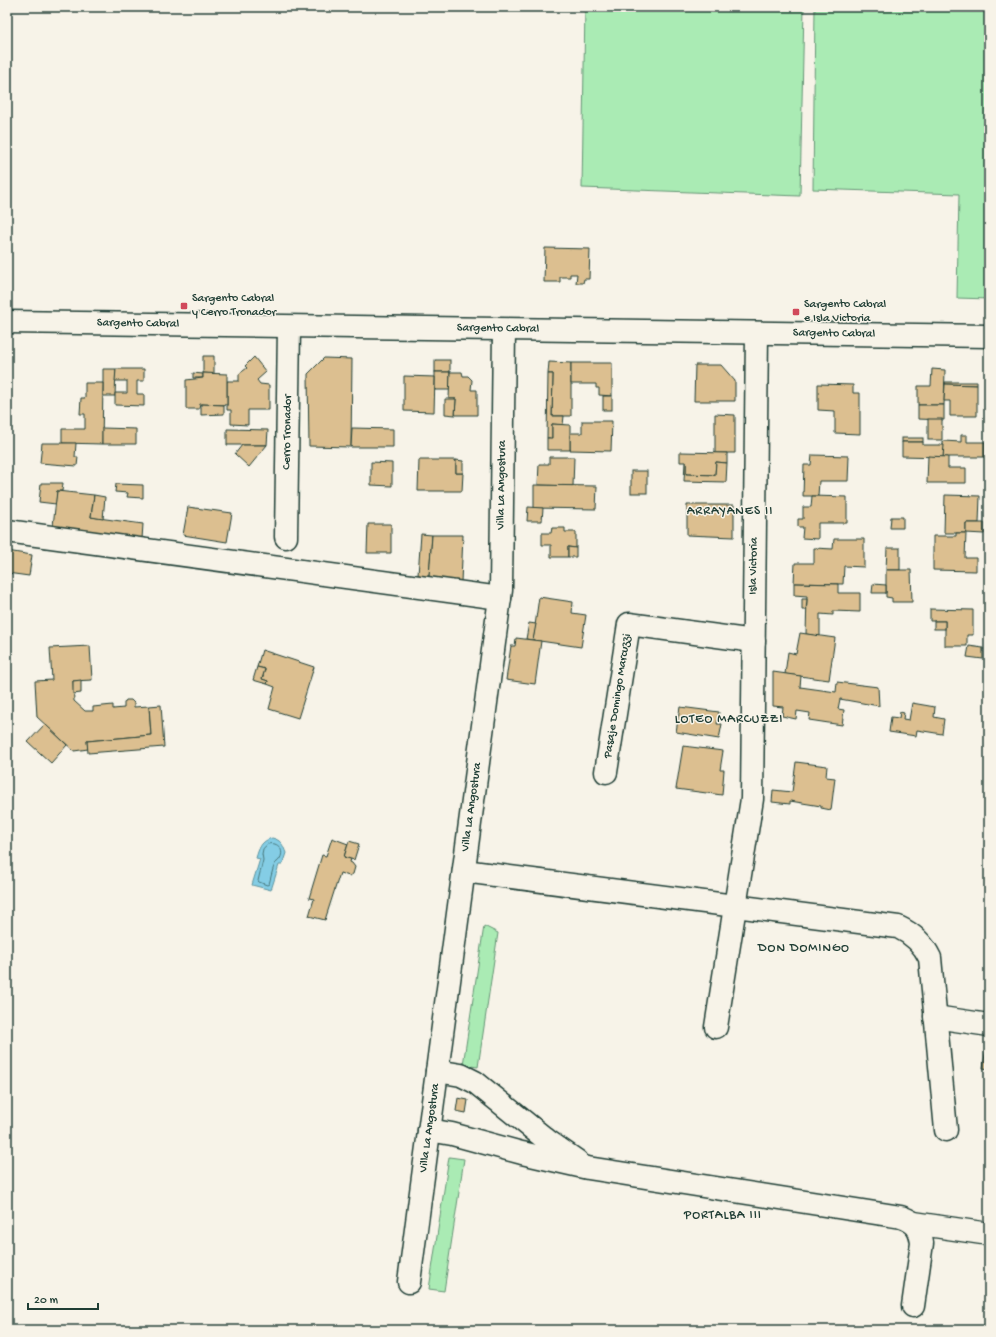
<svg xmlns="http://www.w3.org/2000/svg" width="996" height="1337" viewBox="0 0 996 1337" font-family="'Gochi Hand',sans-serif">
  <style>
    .green { fill: #aaebb4; stroke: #649474 }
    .water { fill: #84cde5; stroke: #5c939e }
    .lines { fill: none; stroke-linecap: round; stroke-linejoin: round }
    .shore { stroke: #47777b; stroke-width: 1 }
    .building { fill: #dcbf90; stroke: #1f3d34 }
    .minor-casing { stroke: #1f3d34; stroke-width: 25 }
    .major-casing { stroke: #1f3d34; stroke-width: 25 }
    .minor { stroke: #f7f3e8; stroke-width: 22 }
    .major { stroke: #f7f3e8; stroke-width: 22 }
    .poi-dot { fill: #d1495b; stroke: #f7f3e8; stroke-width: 1.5 }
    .labels { text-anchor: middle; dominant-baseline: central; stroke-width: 3; stroke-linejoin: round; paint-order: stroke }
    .poi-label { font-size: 12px; fill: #1f3d34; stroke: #f7f3e8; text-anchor: start }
    .street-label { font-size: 12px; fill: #1f3d34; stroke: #f7f3e8 }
    .neighbourhood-label { font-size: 13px; letter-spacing: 1px; fill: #1f3d34; stroke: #f7f3e8 }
  </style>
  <rect width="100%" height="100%" fill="#f7f3e8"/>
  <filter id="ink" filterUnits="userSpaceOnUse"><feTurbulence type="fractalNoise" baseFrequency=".025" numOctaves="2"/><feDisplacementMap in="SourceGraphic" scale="8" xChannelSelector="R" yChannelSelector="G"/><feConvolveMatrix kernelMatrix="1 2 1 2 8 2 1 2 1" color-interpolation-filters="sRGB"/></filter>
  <g filter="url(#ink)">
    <g class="green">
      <path d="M585,7H804L800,196L582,188Z"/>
      <path d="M815,7H989V299L957,298L959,194L813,189Z"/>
      <path d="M484,926L498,933L478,1067L463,1065Z"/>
      <path d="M449,1157L464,1159L444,1291L429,1289Z"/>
    </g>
    <path class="water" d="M272,838C282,840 283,846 286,853L282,865H279L271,890L252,885L260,859L256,858C259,848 261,841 272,838Z"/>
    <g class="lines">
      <path class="shore" d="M268,844C278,841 286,851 279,860C278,862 276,862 275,864C272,870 271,878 269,884L267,885L259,882L258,881L263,860L262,854L263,849Z"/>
    </g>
    <g class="building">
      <path d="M545,248L590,249L589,279H584L583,283H576L577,274H570V277H560V282H544Z"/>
      <path d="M203,356H214V374L203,373Z"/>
      <path d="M254,357L266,372L257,380L260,384L269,385V410H248V425L231,424V410H227V381H239V374L247,368L245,366Z"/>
      <path d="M324,358L352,359L351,447L309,446L308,374Z"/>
      <rect x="435" y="360" width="15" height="12"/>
      <path d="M549,362L571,363V416H552L553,374H548Z"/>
      <path d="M571,363H612V396L599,395V388H596V384H571Z"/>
      <path d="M695,365H721L735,381V401H694Z"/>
      <path d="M103,369H116L115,396H103Z"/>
      <path d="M116,369H144V381H137V394H144V406L115,405V393H127V381H115Z"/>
      <path d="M932,369L945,370L944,405H918V386H931Z"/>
      <rect x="435" y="372" width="15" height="18"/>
      <path d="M450,372H462L463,376H468L472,380L471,390H477V415H455L456,399H449Z"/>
      <path d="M193,373L203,374V378H193Z"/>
      <path d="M203,373L227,374V405L200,404L199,409H186V380L203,378Z"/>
      <path d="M548,374H553L552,416H564L563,425L552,424V438H547Z"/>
      <path d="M404,376L435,377L434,412L404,411Z"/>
      <path d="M945,382H977V385L945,384Z"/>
      <path d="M85,383H103L102,444L62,443V429H85V414H80L81,398H85Z"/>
      <path d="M818,384L853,385V393H860V434L835,433V411L818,410Z"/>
      <path d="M945,384L977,385V416H950V401H944Z"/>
      <rect x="603" y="396" width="9" height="14"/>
      <path d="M445,399H456L455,415L445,414Z"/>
      <path d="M201,404L224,405V414L201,415Z"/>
      <path d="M918,405H944V420L918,419Z"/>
      <path d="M715,414L735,415V453H715Z"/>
      <rect x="928" y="419" width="14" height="21"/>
      <path d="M582,421H612L611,451L570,450V433H582Z"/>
      <path d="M552,424L570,425V450H547V438H552Z"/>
      <path d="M102,428L136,429V444H102Z"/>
      <path d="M352,428L393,429V447H351Z"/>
      <path d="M227,429L268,430L267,445H227Z"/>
      <path d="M961,435H967V442H985V457H943V441L961,442Z"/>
      <rect x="902" y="438" width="21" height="4"/>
      <path d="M902,442H923V445H944L943,457L902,456Z"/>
      <path d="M42,443H76L75,457H78L77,466L40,463Z"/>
      <path d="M242,445H267L249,467L235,454Z"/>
      <path d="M680,452L727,453V463L716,462L715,475L686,474V462H680Z"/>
      <path d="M812,455L849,456L848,481H819L818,496H803L804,465H811Z"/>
      <path d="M928,456L948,457V468H966V483H927Z"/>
      <path d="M549,457H574L573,486L538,485L539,464H549Z"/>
      <path d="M419,460H456V473H463L462,491H418Z"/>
      <path d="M456,460L463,461V473H456Z"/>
      <path d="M371,462L392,463V486L371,485Z"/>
      <path d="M685,462H686V474L715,475L716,462L727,463L726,482L684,481Z"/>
      <rect x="631" y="471" width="16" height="22"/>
      <path d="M41,483H63L62,491H57L56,504L39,502Z"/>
      <path d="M116,484L143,485V498L127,497L128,493L115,492Z"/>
      <path d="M534,485L597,486L596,509L534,508Z"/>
      <path d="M57,491L94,495L91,517L143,524L142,539L53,526Z"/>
      <path d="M94,495L105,497L103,519L91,517Z"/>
      <path d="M945,495L980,496L979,523H966V533H944Z"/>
      <path d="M812,496L847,497V523H818V539L802,538L803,527H798V519H803V507H811Z"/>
      <path d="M687,505H734V537L687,535Z"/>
      <path d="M188,507L232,513L227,542L183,535Z"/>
      <path d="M528,507L543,508L542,521H527Z"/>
      <path d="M891,517H903V528H890Z"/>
      <path d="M966,523H984V534L966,533Z"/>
      <path d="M368,524H391V553H367Z"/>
      <path d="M552,528H565V532H576V548L568,547V557H551V545H542V533H551Z"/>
      <path d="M956,533H966L965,558H976V571L933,570V536H956Z"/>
      <path d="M421,534L432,535L429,577L418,575Z"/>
      <path d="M432,535H463L461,582L429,577Z"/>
      <path d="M834,539H864V567L844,566L843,584L794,583L795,563H814V548L833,549Z"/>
      <path d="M568,547L576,548V557H568Z"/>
      <path d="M887,548H900V570H886Z"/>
      <path d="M7,551L32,555L29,576L7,573Z"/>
      <path d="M886,570H911L912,602H892V598L886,597Z"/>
      <path d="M794,583L838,584V593H860V612L833,611V615L820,614V636L806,634L807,596L794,595Z"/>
      <path d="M873,584L886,585V593H872Z"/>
      <path d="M539,597L573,602L572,613L586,615L581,647L533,640Z"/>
      <path d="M802,599H807L806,610H802Z"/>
      <path d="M930,609L973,610V635H967V646H945V621H930Z"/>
      <rect x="934" y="621" width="11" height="8"/>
      <path d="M529,623L536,624L533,640L526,639Z"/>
      <path d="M800,633L835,638L829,680L785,674L788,652L796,654Z"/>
      <path d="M516,638L541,641L535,684L506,680L511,646H515Z"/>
      <path d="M90,646L92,680L73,681L74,701L85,711H93V707L113,705V709L124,708V703L126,700H131L134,703V707L149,706L151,735L87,741L88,749L74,751L37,717L35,681L52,680L50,648Z"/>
      <path d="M969,646L983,648V659L967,657Z"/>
      <path d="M262,650L314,667L298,718L269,709L275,687L267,684L268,681L262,679L265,669L257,667Z"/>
      <path d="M257,667L265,669L262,679L268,681L267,684L253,680Z"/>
      <path d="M773,672L801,676L800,687L836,692L837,682L878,687L879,706L840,699L838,709L844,710L842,725L809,720L810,713L797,711L796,719L782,716L783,707L773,706Z"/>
      <path d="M81,680V693L73,694V681Z"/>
      <path d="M912,703L935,707L934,717L944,719L942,734L917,730L916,736L889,732L891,717L899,718L900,712L904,713L903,719L909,720Z"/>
      <path d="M161,705L164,747L88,753L87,741L151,735L149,706Z"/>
      <path d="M680,707L719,712L717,724H722L719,739L676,732Z"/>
      <path d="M45,724L67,745L51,763L28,742Z"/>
      <path d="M683,746L723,751L720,770H724L722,795L676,789Z"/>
      <path d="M796,762L827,766L826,777L835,778L831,810L821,808V806L790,801V804L772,802L773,790L792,792Z"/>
      <path d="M332,838L348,844L344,857L351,859L350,862L352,863L355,867L353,874L349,876L340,873L325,920L309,916L314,899L309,898L322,855L326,856Z"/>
      <path d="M349,841L359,844L354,860L344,857Z"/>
      <path d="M986,1047H989V1069L983,1068Z"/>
      <path d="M458,1098L468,1100L466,1113L456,1111Z"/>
    </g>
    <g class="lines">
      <g class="minor-casing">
        <g id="minor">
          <path d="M7,531L500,598"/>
          <path d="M286,537L289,327"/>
          <path d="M606,772L629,624L754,641"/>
          <path d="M464,871L898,927C913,934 923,943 930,958L946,1130"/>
          <path d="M935,1017L989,1025"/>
          <path d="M716,1027L752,799L757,333"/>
          <path d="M437,1071L461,1075L475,1082L548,1141L577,1161"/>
          <path d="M429,1130L452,1134L522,1153L588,1168L901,1217C916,1222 920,1228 922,1243L913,1306"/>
          <path d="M914,1223L989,1234"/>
          <path d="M409,1282L501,590L504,330"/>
        </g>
      </g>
      <g class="major-casing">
        <path id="major" d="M7,322L989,336"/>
      </g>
      <use href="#minor" class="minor"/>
      <use href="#major" class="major"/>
    </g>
  </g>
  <g class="poi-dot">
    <rect x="180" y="302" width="8" height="8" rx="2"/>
    <rect x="792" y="308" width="8" height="8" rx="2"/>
  </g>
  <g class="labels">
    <g class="poi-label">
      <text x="192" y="299">Sargento Cabral<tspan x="192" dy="14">y Cerro Tronador</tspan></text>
      <text x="804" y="305">Sargento Cabral<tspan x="804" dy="14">e Isla Victoria</tspan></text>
    </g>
    <g class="street-label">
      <text transform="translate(138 324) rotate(1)">Sargento Cabral</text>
      <text transform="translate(498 329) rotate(1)">Sargento Cabral</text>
      <text transform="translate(834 334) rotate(1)">Sargento Cabral</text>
      <text transform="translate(288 432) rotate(-89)">Cerro Tronador</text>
      <text transform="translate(502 485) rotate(-89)">Villa La Angostura</text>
      <text transform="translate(754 566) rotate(-89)">Isla Victoria</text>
      <text transform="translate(618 696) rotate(-81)">Pasaje Domingo Marcuzzi</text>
      <text transform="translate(472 807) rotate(-82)">Villa La Angostura</text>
      <text transform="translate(430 1128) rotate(-82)">Villa La Angostura</text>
    </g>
    <g class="neighbourhood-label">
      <text x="730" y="511">ARRAYANES II</text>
      <text x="729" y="719">LOTEO MARCUZZI</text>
      <text x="804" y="948">DON DOMINGO</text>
      <text x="723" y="1215">PORTALBA III</text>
    </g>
  </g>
  <rect width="996" height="1337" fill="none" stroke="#f7f3e8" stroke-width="24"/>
  <rect x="12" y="12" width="972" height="1313" fill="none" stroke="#1f3d34" stroke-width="1.5" filter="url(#ink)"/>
  <path d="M28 1303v6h70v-6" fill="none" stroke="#1f3d34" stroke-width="2"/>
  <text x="34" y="1303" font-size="12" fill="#1f3d34" stroke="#f7f3e8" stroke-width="3" paint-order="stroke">20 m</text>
</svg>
